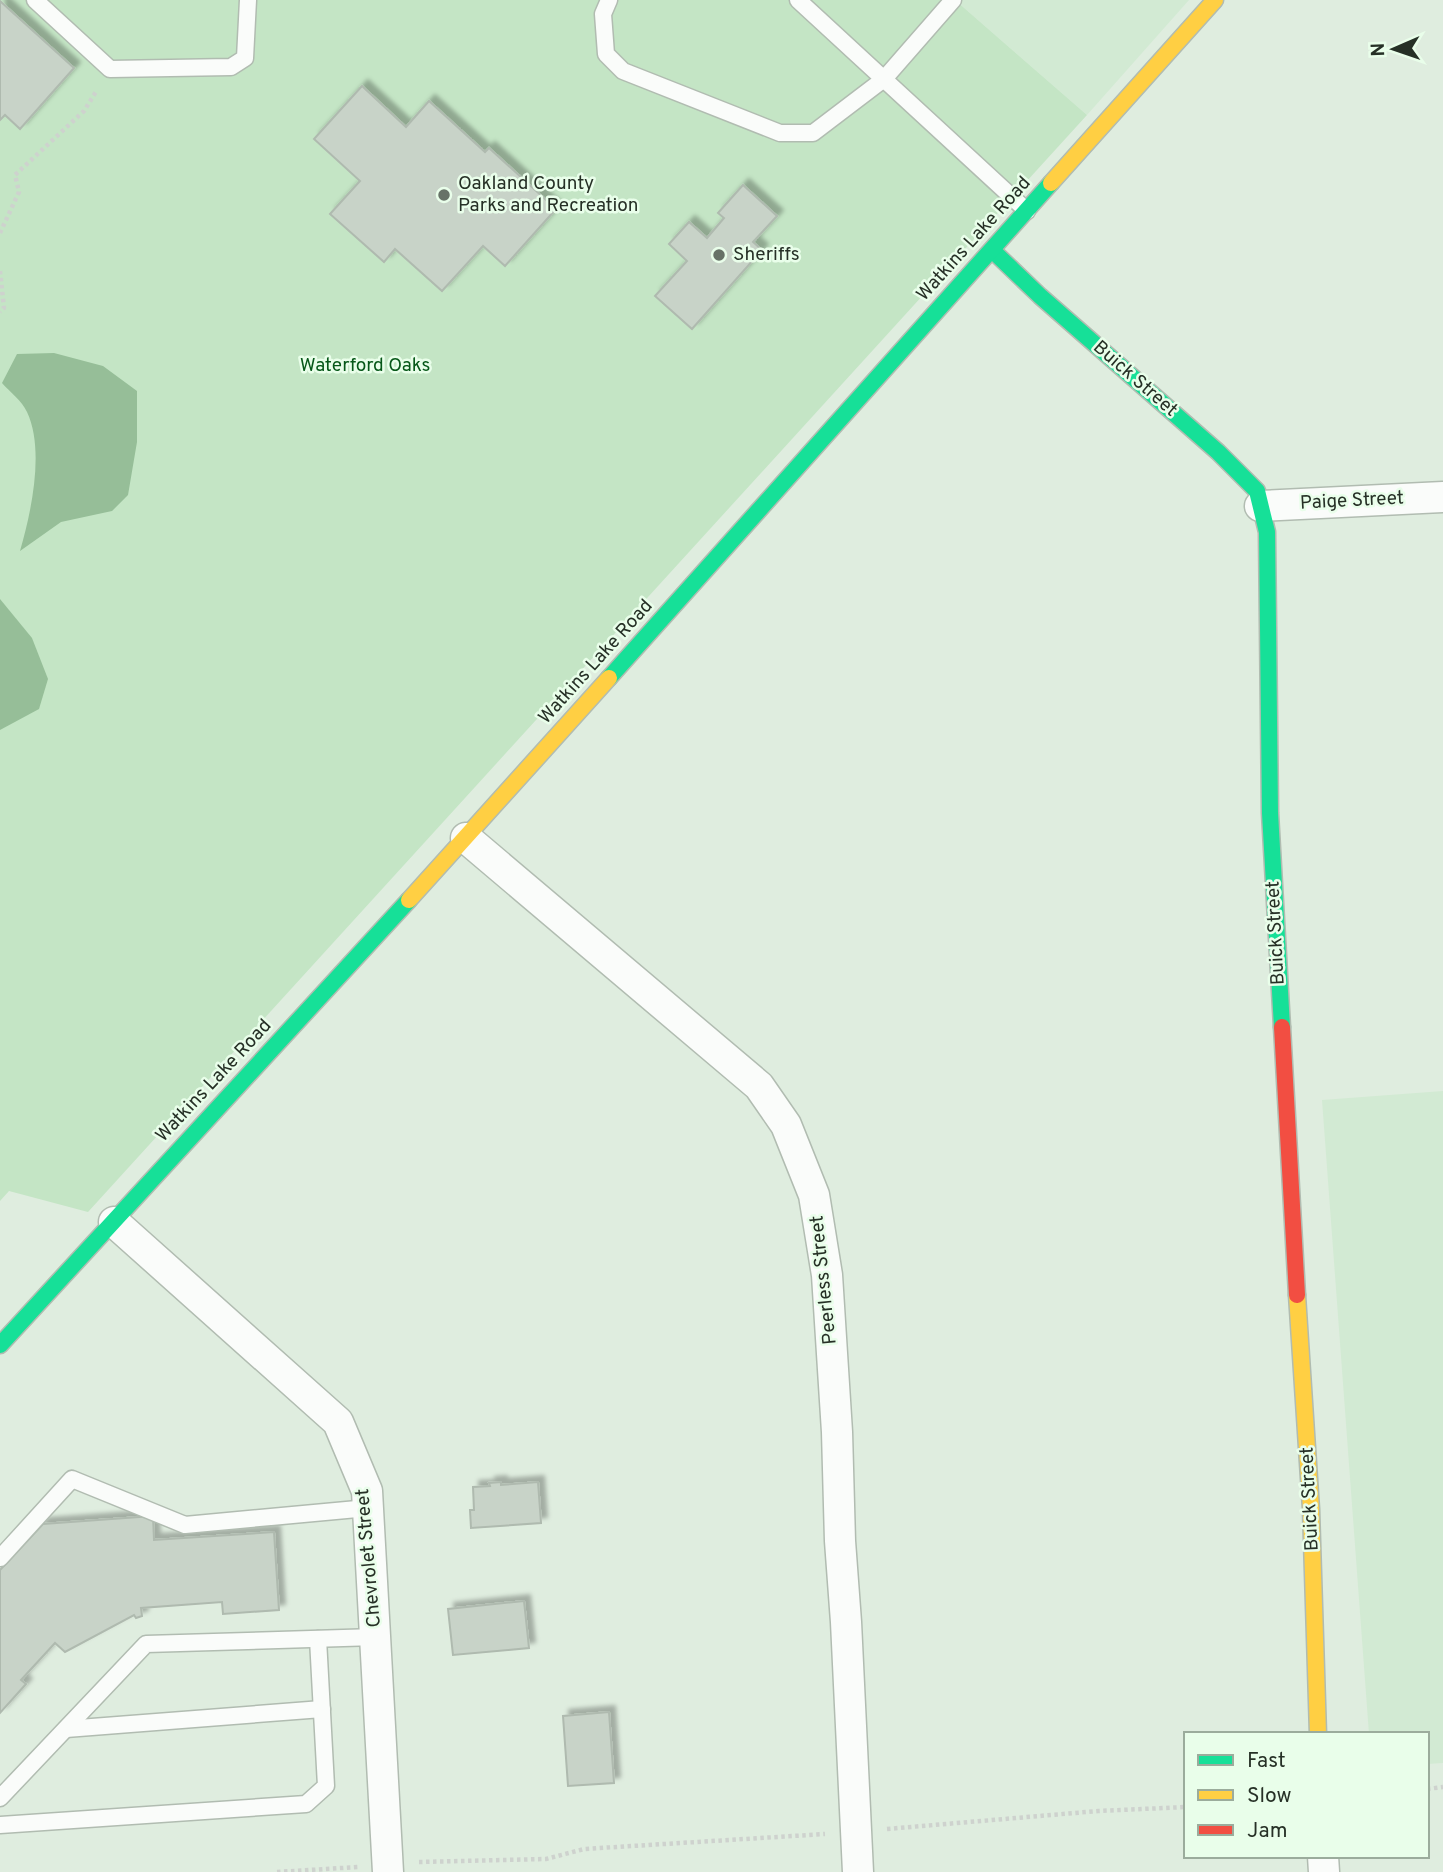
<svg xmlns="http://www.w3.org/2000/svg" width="1443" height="1872" viewBox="0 0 1443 1872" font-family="Overpass,sans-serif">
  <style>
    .built { fill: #d2ead3 }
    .green { fill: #c4e5c5 }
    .water { fill: #96be98 }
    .building { fill: #c8d3c8; stroke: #afbaaf; stroke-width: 2; filter: url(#shadow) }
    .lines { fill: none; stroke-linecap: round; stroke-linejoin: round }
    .lane-casing { stroke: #b1bcb1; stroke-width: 19 }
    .street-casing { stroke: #b1bcb1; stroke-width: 33 }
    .fast-casing { stroke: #b1bcb1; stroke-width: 19 }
    .slow-casing { stroke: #b1bcb1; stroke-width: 19 }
    .jam-casing { stroke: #b1bcb1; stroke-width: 19 }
    .path { stroke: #ced2ce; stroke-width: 4.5; stroke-dasharray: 3.5 3.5; stroke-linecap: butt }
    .lane { stroke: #fafcfa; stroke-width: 16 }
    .street { stroke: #fafcfa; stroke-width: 30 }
    .fast { stroke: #16e098; stroke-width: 16 }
    .slow { stroke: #ffcf43; stroke-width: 16 }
    .jam { stroke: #f24e42; stroke-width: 16 }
    .poi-dot { fill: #677267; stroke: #e9feea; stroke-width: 2.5 }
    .labels { text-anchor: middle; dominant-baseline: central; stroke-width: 5; stroke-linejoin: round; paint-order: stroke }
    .poi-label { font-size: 19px; fill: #263026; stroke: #e9feea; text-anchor: start }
    .street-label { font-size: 19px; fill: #263026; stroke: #e9feea }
    .park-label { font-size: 19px; fill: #075819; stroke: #e9feea }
  </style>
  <defs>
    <filter id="shadow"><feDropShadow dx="6" dy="-6" stdDeviation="2" flood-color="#0004"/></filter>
  </defs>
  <rect width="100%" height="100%" fill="#dfeddf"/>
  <g class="built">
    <path d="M955,0H1189L1087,115Z"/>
    <path d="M1443,1091V1763L1427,1764V1734H1369L1322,1100Z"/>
  </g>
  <path class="green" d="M0,0H955L1087,115L88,1212L9,1191L0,1201Z"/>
  <g class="water">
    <path d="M54,353L103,366L137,391V442L128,495L112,511L61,522L20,551C31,513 45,450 27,412C22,401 10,392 2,383L17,354Z"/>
    <path d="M0,599L32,638L48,679L39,709L0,730Z"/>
  </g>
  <g class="building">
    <path d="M0,1L74,68L20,129L5,115L0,120Z"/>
    <path d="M362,86L406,127L429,101L485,152L489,148L556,209L505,266L483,246L442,291L395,249L384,262L330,214L360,181L314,139Z"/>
    <path d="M743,185L777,216L753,242L762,250L692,329L655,296L687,261L669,244L689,222L707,238L724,218L718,213Z"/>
    <path d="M501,1482V1485L538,1482L541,1523L471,1528L470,1510H474L473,1487L490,1486L489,1483Z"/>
    <path d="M153,1516L154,1540L274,1532L279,1610L223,1614L222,1602L141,1608L142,1616L136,1618L134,1615L65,1652L55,1643L21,1680L26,1684L0,1713V1570L43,1524Z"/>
    <path d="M524,1601L529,1648L453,1655L448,1609Z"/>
    <path d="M609,1712L614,1783L568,1786L563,1716Z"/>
  </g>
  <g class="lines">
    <g class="lane-casing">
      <g id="lane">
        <path d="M35,0L110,69L231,67L245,58L248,0"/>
        <path d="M609,0L603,14L606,54L623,71L780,133H813L884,79L953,0"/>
        <path d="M798,0L1027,211"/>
        <path d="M0,1558L72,1479L185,1525L368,1508"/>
        <path d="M66,1729L322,1709"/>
        <path d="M0,1798L146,1644L376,1637"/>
        <path d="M0,1825L306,1804L326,1786L318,1639"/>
      </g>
    </g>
    <g class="street-casing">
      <g id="street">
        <path d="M1260,506L1443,497"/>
        <path d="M466,838L759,1086L786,1125L814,1195L827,1275L837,1432L840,1541L846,1622L858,1872"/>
        <path d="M114,1222L338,1422L367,1491L388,1872"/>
        <path d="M1323,1856L1324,1872"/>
      </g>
    </g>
    <g class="fast-casing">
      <g id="fast">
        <path d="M992,250L1040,296L1218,452L1257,491L1267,532L1270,813L1282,1027"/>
        <path d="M609,678L1051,183"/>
        <path d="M0,1345L409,900"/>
      </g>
    </g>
    <g class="slow-casing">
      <g id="slow">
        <path d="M1051,183L1215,0"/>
        <path d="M409,900L609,678"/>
        <path d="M1297,1295L1311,1509L1318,1734"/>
      </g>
    </g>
    <g class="jam-casing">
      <path id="jam" d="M1282,1027L1297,1295"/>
    </g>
    <g class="path">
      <path d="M0,233L19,192L15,175L84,111L97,90"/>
      <path d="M0,271L4,308L0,312"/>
      <path d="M1427,1789L1443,1787"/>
      <path d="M887,1829L1098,1811L1186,1807"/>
      <path d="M419,1862L546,1859L584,1849L825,1834"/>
      <path d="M277,1872L358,1867"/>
    </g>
    <use href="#lane" class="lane"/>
    <use href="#street" class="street"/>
    <use href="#fast" class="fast"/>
    <use href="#slow" class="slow"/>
    <use href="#jam" class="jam"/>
  </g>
  <g class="poi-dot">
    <circle cx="444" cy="195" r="7"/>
    <circle cx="719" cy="255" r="7"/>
  </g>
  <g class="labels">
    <g class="poi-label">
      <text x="458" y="184">Oakland County<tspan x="458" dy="22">Parks and Recreation</tspan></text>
      <text x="733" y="255">Sheriffs</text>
    </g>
    <g class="street-label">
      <text transform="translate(974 239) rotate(-48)">Watkins Lake Road</text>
      <text transform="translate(1135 379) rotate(41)">Buick Street</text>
      <text transform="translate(1352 501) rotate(-3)">Paige Street</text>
      <text transform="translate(596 662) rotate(-48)">Watkins Lake Road</text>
      <text transform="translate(1276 933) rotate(-93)">Buick Street</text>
      <text transform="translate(214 1081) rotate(-47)">Watkins Lake Road</text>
      <text transform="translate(824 1280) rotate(-96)">Peerless Street</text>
      <text transform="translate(1310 1499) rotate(-93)">Buick Street</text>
      <text transform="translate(369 1558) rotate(-95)">Chevrolet Street</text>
    </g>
    <g class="park-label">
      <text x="365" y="366">Waterford Oaks</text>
    </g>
  </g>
  <rect x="1184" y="1732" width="245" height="126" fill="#e9feea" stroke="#9bac9c" stroke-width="2"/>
  <rect x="1198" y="1755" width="35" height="10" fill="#16e098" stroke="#9bac9c" stroke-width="2"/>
  <text x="1247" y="1767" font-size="21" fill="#263026">Fast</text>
  <rect x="1198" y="1790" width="35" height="10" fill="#ffcf43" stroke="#9bac9c" stroke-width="2"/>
  <text x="1247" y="1802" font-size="21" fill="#263026">Slow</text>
  <rect x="1198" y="1825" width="35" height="10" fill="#f24e42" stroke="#9bac9c" stroke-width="2"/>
  <text x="1247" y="1837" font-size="21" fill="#263026">Jam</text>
  <g transform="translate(1394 49) rotate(268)" stroke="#e9feea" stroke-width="5" paint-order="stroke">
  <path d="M0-5L12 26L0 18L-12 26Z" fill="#263026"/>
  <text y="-10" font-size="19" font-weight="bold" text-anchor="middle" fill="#263026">N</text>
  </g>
</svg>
